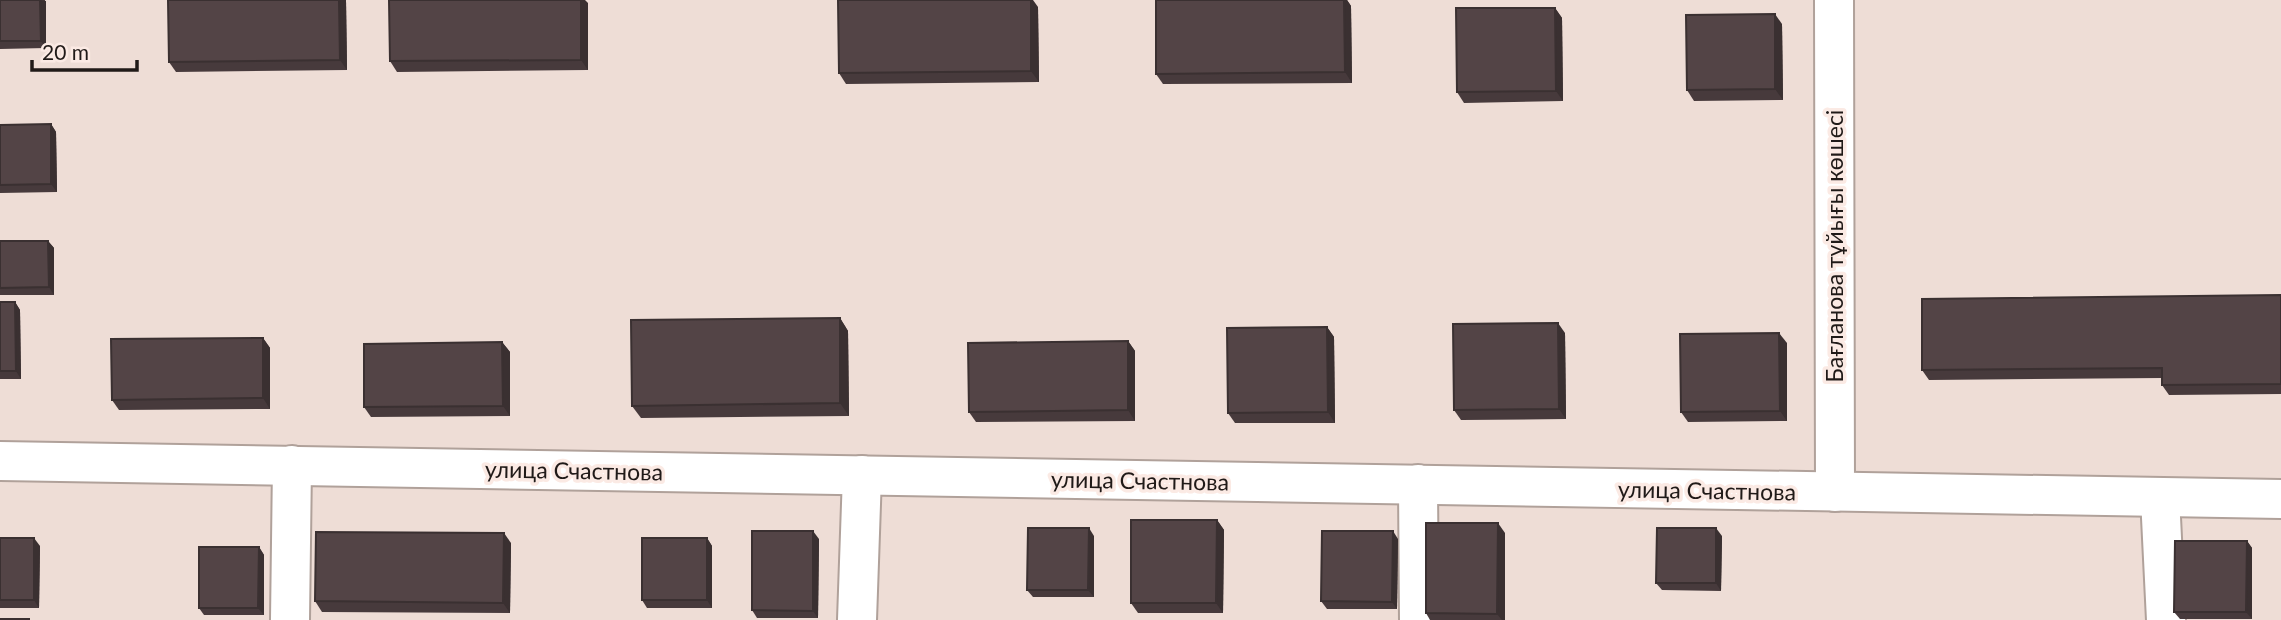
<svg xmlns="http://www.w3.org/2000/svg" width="2281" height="620" viewBox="0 0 2281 620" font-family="Lato,sans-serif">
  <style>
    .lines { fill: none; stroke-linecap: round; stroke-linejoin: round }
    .minor-casing { stroke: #b0a19a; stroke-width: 42 }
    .minor { stroke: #fff; stroke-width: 38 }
    .wall { fill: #473a3c }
    .shaded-wall { fill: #3a3031 }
    .building { fill: #534446; stroke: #3a3031; stroke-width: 2 }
    .labels { text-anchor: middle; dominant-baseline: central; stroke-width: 7; stroke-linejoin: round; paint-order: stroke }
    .street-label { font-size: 23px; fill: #201a18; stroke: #fbeae4 }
  </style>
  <rect width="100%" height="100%" fill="#eeddd6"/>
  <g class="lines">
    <g class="minor-casing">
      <g id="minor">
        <path d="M1834,0L1835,492"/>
        <path d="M0,461L2281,499"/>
        <path d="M1418,484L1419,620"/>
        <path d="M2160,497L2166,620"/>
        <path d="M290,620L292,465"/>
        <path d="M857,620L862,475"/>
      </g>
    </g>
    <use href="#minor" class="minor"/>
  </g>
  <g class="wall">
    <path d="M0,0H45L46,48L0,49Z"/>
    <path d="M168,0H346L347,70L176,72L169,62Z"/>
    <path d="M1156,0H1347L1351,6L1352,83L1163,84L1156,74Z"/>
    <path d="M588,3V70L397,72L390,61Z"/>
    <path d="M1038,7L1039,82L846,84L839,73Z"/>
    <path d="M1555,8L1562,18L1563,101L1464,103L1457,92Z"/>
    <path d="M1782,24L1783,100L1694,101L1687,90Z"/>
    <path d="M51,124L56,132L57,192L0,193V125Z"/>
    <path d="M0,241H48L54,248V295H0Z"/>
    <path d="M2281,295V394L2169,395L2162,385V378L1929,380L1922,370Z"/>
    <path d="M0,302H15L20,310L21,379H0Z"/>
    <path d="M840,318L848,331L849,416L641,418L632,406Z"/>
    <path d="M1327,327L1334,337L1335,423H1235L1228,413Z"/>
    <path d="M1565,333L1566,419L1461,420L1454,410Z"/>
    <path d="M263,338L270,348V409L119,410L112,400Z"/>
    <path d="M1128,341L1135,351V421L976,422L969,412Z"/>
    <path d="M502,342L510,352V416L371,417L364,407Z"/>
    <path d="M1787,343V421L1688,422L1681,412Z"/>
    <path d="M1217,520L1224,530L1223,613H1138L1131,603Z"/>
    <path d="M1505,533V620H1430L1426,613Z"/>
    <path d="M1094,536V597H1033L1027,590Z"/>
    <path d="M1722,536L1721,591L1662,590L1656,583Z"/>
    <path d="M0,538L40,546L39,608H0Z"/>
    <path d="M707,538L712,546V608H647L642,600Z"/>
    <path d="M819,539L818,618H757L752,610Z"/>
    <path d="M1398,539L1397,609H1327L1321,601Z"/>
    <path d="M2247,541L2252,548V619H2180L2174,612Z"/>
    <path d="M511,543L510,613L322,612L315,601Z"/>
    <path d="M259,547L264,555V615H204L199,608Z"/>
  </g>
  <g class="shaded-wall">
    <path d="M40,0L46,1V48L41,41Z"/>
    <path d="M339,0H346L347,70L340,60Z"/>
    <path d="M581,0H585L588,3V70L581,60Z"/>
    <path d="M1031,0H1033L1038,7L1039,82L1031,71Z"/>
    <path d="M1344,0H1347L1351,6L1352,83L1345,72Z"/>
    <path d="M1555,8L1562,18L1563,101L1556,91Z"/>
    <path d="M1775,14L1782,24L1783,100L1775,89Z"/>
    <path d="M51,124L56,132L57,192L51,184Z"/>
    <path d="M48,241L54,248V295L49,287Z"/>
    <path d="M15,302L20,310L21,379L16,371Z"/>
    <path d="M840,318L848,331L849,416L840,403Z"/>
    <path d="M1558,323L1565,333L1566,419L1559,409Z"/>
    <path d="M1327,327L1334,337L1335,423L1328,412Z"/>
    <path d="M1779,333L1787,343V421L1780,411Z"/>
    <path d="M263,338L270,348V409L263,398Z"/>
    <path d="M1128,341L1135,351V421L1128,410Z"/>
    <path d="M502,342L510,352V416L503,406Z"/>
    <path d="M1217,520L1224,530L1223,613L1216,603Z"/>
    <path d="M1498,523L1505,533V620H1502L1497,614Z"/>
    <path d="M1089,528L1094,536V597L1088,590Z"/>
    <path d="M1716,528L1722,536L1721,591L1716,583Z"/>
    <path d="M813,531L819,539L818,618L813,611Z"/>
    <path d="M1393,531L1398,539L1397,609L1392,602Z"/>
    <path d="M504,533L511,543L510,613L503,603Z"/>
    <path d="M34,538L40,546L39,608L34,600Z"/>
    <path d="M707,538L712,546V608L707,600Z"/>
    <path d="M2247,541L2252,548V619L2246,612Z"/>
    <path d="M259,547L264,555V615L258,608Z"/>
  </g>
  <g class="building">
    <path d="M0,0H40L41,41H0Z"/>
    <path d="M168,0H339L340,60L169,62Z"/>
    <path d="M389,0H581V60L390,61Z"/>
    <path d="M838,0H1031V71L839,73Z"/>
    <path d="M1156,0H1344L1345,72L1156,74Z"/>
    <path d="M1456,8H1555L1556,91L1457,92Z"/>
    <path d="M1775,14V89L1687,90L1686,15Z"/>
    <path d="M51,124V184L0,185V125Z"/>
    <path d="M0,241H48L49,287L0,288Z"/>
    <path d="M2281,295V384L2162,385V368L1922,370V299Z"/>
    <path d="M0,302H15L16,371H0Z"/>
    <path d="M840,318V403L632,406L631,320Z"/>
    <path d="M1558,323L1559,409L1454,410L1453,324Z"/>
    <path d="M1327,327L1328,412L1228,413L1227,328Z"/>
    <path d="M1779,333L1780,411L1681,412L1680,334Z"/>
    <path d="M263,338V398L112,400L111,339Z"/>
    <path d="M1128,341V410L969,412L968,343Z"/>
    <path d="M502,342L503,406L364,407V344Z"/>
    <path d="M1131,520H1217L1216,603H1131Z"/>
    <path d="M1426,523H1498L1497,614L1426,613Z"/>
    <path d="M1028,528H1089L1088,590H1027Z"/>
    <path d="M1657,528H1716V583H1656Z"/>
    <path d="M752,531H813V611L752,610Z"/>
    <path d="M1322,531H1393L1392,602L1321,601Z"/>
    <path d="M316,532L504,533L503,603L315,601Z"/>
    <rect x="0" y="538" width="34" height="62"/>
    <rect x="642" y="538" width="65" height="62"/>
    <path d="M2175,541H2247L2246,612H2174Z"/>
    <path d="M199,547H259L258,608H199Z"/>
    <rect x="0" y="619" width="29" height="1"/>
  </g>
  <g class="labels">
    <g class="street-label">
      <text transform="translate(1834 246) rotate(-90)">Бағланова тұйығы көшесі</text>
      <text transform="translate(574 470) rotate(1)">улица Счастнова</text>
      <text transform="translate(1140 480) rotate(1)">улица Счастнова</text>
      <text transform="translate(1707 490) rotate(1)">улица Счастнова</text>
    </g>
  </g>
  <path d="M32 60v10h105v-10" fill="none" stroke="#201a18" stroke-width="3.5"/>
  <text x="42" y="60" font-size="21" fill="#201a18" stroke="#fbeae4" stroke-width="5" paint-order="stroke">20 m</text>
</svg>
